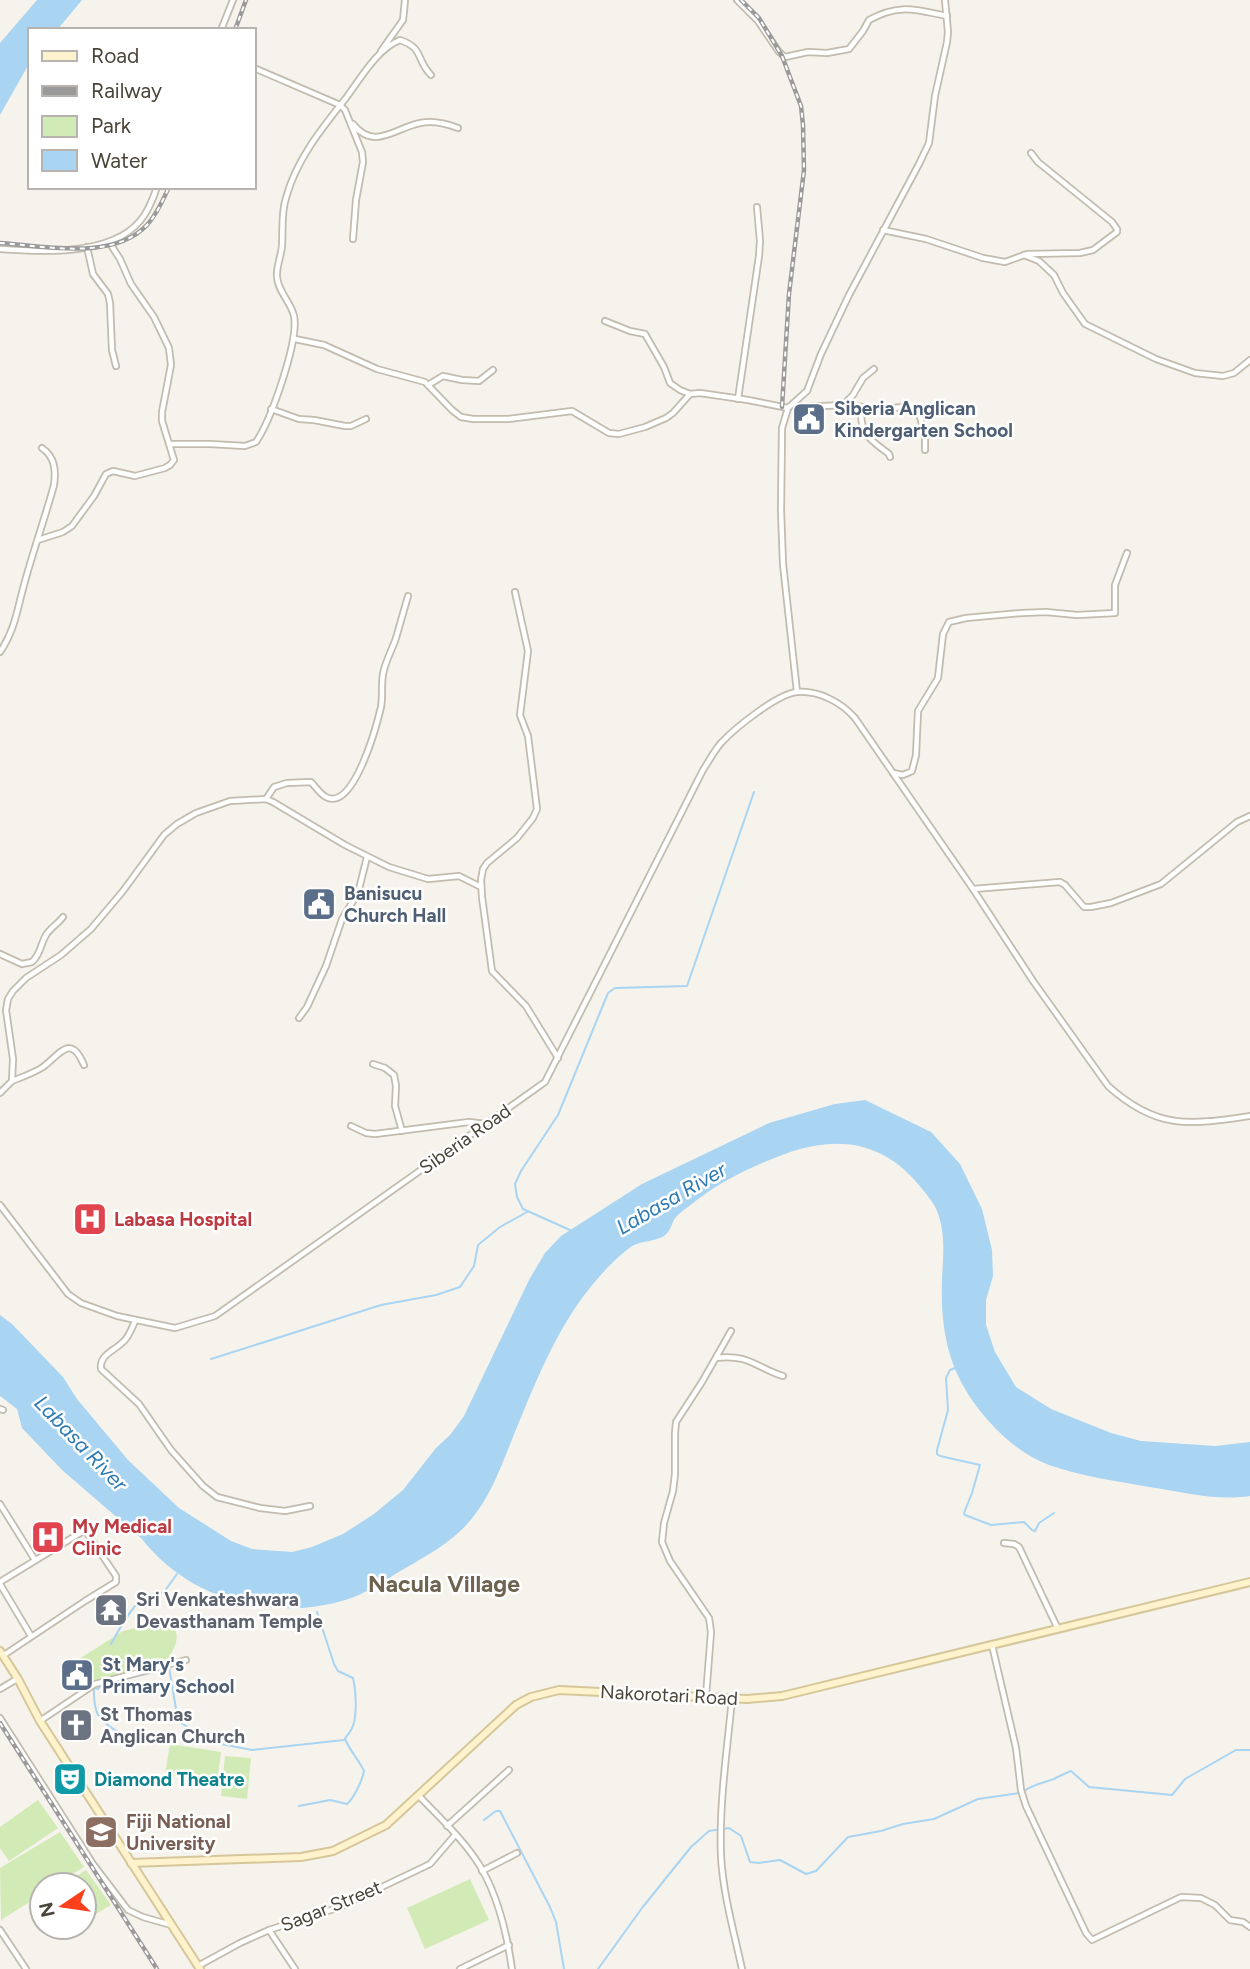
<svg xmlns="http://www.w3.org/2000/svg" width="1250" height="1969" viewBox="0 0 1250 1969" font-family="Figtree,sans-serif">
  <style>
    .green { fill: #d2eab5 }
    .water { fill: #a9d4f2 }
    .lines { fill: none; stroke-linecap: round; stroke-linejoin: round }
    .stream { stroke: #a9d4f2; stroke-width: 2 }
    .street-casing { stroke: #c2bbae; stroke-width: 8 }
    .secondary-casing { stroke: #d6c79b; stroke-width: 10 }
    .street { stroke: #fff; stroke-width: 4.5 }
    .secondary { stroke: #fff3cd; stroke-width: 6 }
    .rail-casing { stroke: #9a9a9a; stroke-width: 4.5 }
    .rail { stroke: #fff; stroke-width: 2; stroke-dasharray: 5; stroke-linecap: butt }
    .labels { text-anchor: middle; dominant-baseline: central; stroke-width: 5; stroke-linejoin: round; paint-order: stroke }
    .service-label { font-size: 19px; font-weight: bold; fill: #4e5e75; stroke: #fff; text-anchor: start }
    .street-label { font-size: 19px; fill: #4b4439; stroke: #fff }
    .health-label { font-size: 19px; font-weight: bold; fill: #be3a42; stroke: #fff; text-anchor: start }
    .worship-label { font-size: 19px; font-weight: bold; fill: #5b616d; stroke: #fff; text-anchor: start }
    .culture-label { font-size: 19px; font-weight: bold; fill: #0d838f; stroke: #fff; text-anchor: start }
    .education-label { font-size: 19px; font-weight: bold; fill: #785e54; stroke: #fff; text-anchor: start }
    .water-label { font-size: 21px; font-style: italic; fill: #2e7ab2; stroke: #fff }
    .quarter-label { font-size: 23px; font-weight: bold; fill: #6e6250; stroke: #fff }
  </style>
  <rect width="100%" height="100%" fill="#f6f3ec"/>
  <g class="green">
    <path d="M168,1620C186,1637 172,1651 163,1667L95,1684L79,1659L123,1631Z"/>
    <path d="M170,1744L221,1752L217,1783L165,1775Z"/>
    <path d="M225,1756L251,1758L247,1799L221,1796Z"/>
    <path d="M38,1800L58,1828L9,1861L0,1848V1827Z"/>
    <path d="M60,1832L84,1867L55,1885H42V1894L1,1920L0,1868Z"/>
    <path d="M86,1870L111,1905L84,1921V1885H63Z"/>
    <path d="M470,1879L489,1920L425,1949L407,1908Z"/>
  </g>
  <g class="water">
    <path d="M37,0H82L57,30H30V62L0,115V43Z"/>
    <path d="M865,1100L931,1132L960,1164L982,1209L992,1250L993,1276L986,1300V1325L995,1352L1016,1387L1051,1409L1111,1433L1141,1441L1215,1446L1250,1442V1496C1216,1501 1183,1492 1149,1487C1116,1481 1080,1476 1049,1465C1007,1450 964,1400 951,1358C943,1333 941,1307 942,1280C943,1257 946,1233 937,1211C933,1201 925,1193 919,1185C880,1138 831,1135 777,1157C745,1169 714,1185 688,1207C684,1210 679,1213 676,1217C671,1223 672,1230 664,1236C655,1241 644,1241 634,1245C622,1252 608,1267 599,1277C557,1324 535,1384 511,1442C501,1466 492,1492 476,1513C458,1539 430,1554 402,1570C387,1579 371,1590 354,1597C279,1624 191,1602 142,1539L62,1470L22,1428L17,1409L0,1396V1315L12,1324L63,1377L77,1399L128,1460L179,1508L231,1541L252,1549L292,1552L312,1547L343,1534L374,1514L403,1490L436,1448L450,1435L464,1416L529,1280L545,1253L561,1236L642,1184L769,1123L835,1104Z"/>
  </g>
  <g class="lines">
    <g class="stream">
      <path d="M570,1230L523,1209L517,1197L515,1184L521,1171L558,1115L608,993L615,988L687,986L754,792"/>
      <path d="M211,1359L381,1305L436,1295L460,1287L474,1266L478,1245L500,1227L527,1212"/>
      <path d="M955,1368L950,1370L946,1378L948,1410L937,1450V1454L940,1456L980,1465L972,1493L964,1513L965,1515L991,1525L1024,1522L1032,1530L1035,1531L1039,1523L1054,1513"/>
      <path d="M111,1644C118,1631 133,1603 146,1596C151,1594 158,1593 164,1592L177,1574"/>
      <path d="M121,1734C98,1720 93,1714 94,1687L98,1689L101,1685L162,1670L169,1667L178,1721L211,1742L252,1750L344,1740C346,1737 349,1734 351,1730C358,1719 356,1691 353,1678L338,1671L334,1664L317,1612"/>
      <path d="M1024,1791C1034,1784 1043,1783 1054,1779C1060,1776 1065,1773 1071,1771L1089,1787L1172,1795L1185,1779L1236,1750H1250"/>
      <path d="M299,1806L330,1800L347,1804C354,1798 362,1781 364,1771C359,1760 350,1751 345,1739"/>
      <path d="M484,1820L496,1811H500L550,1907L556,1922L564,1969"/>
      <path d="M598,1969L642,1908L691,1847L709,1831L729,1828L741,1836L750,1862L759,1863L780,1860L806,1874L816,1871L848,1837L881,1831L903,1824L934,1819L978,1799L1019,1793"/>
    </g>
    <g class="street-casing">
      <g id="street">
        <path d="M737,0L758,21L779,52L785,57L808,52L827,53L849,49L863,31L869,20C899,3 916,10 947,16"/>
        <path d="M221,30L233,0"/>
        <path d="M381,51L403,20L405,0"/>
        <path d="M254,68L340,105L345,110L362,152L363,162L356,200L353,239"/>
        <path d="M353,124C374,151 395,128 420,123C433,120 445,123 458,128"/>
        <path d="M883,230L926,239L983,258L1005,262L1027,254L1080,253L1093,250L1117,232V229L1112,222L1038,162L1031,153"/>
        <path d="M87,247L93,274L108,294L110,303L112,350L116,366"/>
        <path d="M0,249C41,252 111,256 140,221C148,212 153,199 157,187"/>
        <path d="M1024,255L1039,261L1054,275L1063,293L1085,324L1156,359L1195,373L1223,376L1234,373L1250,360"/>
        <path d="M605,321L630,331L645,334L664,367L670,383L680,390L690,394L700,393L748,400L788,408"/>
        <path d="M295,339L324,345L377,369L425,382L452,410L461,417L473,419H508L572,411L609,433L619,434L645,427L666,418L673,413L690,394"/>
        <path d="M428,385L443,376L462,380L479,381L493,370"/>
        <path d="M738,399L759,256L760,241L757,207"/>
        <path d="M793,404L803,407L843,405L883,409L903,407L919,413L925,436V450"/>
        <path d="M843,405L853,395L863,378L874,369"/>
        <path d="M861,407C860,435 868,438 889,454L890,457"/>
        <path d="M271,409L299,419L314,420L345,426H351L366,419"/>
        <path d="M170,444H210L245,446L256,442C271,420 299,341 294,316C291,302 278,292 277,277C276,267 281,257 282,246C283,230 281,213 286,198C296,160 322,128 346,98C361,78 377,49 400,40C424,48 416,60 431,75"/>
        <path d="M38,540L63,532L72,526L94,496L106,474L113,471L135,476L165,468L170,465L174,460L162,421V412L171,365L169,348L154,317L131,284L120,259L109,242"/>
        <path d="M515,592L528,651L520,715L528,736L537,809L533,818L517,838L487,863L483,869L481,880L482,897L492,971L526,1006L558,1058"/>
        <path d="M0,652C15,630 17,610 24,585C33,551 45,518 54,485C56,470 55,457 42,448"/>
        <path d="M797,692L783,564L781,511L782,428L788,408L807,391L821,354L849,295L919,164L929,143L935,96L947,42L948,32L945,0"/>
        <path d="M893,773L903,775L912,771L916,755L918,711L938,678L943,634L949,622L966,618L1022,613L1046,612L1077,615L1115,613V585L1127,553"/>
        <path d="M266,799L274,787L287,783L311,782C315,786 320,794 326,797C354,812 377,724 381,707C383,696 381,685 383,674C385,662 392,650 396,638C400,624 404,610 408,596"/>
        <path d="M973,889L1060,882L1065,885L1084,907H1091L1111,903L1161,884L1237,822L1250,816"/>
        <path d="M0,954L22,964L32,962C41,954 40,945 46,935C50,928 58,924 63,917"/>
        <path d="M299,1018L307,1007L326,966L342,919L358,893L367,857"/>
        <path d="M373,1064L385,1068L394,1075L396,1086L395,1106L402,1131"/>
        <path d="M12,1081C22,1077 34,1073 43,1067C60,1054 71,1033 84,1065"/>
        <path d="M0,1093L12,1081L13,1059L6,1010L8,999L13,991L26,978L61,955L91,929L123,891L164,835L177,824L196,813L230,801L266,799L273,802L345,845L389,867L428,879L459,876L481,887"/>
        <path d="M351,1126L366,1133L375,1134L469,1122L486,1124"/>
        <path d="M0,1205L68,1294L81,1303L117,1316L175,1328L215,1316L545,1082L703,770C709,761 714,751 721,743C735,728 777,694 797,692C818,690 841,702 855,718L973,889L1033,981L1108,1086C1157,1130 1189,1125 1250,1116"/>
        <path d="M135,1321C132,1328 129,1337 123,1342C114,1351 99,1355 101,1369L139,1404L171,1450L203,1486L217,1497L260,1508L285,1511L310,1506"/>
        <path d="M716,1358C749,1354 755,1367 783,1376"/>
        <path d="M0,1409L3,1410"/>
        <path d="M0,1504L35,1560"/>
        <path d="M1004,1543L1014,1544L1019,1547L1058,1629"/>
        <path d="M0,1582L85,1530L116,1576V1582L85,1601L4,1655"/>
        <path d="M0,1584L31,1636"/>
        <path d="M992,1645L1016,1748L1021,1790L1026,1806L1086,1933L1092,1940L1181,1897L1201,1898L1215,1905L1230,1920L1243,1922L1250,1927"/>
        <path d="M0,1689L17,1679"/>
        <path d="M706,1696L711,1632L709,1618L670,1561L662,1542L664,1523L673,1491L675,1474V1433L676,1422L702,1382L731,1331"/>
        <path d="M732,1699C727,1751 719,1804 721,1856C723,1894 734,1932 742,1969"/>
        <path d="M0,1718L93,1864L128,1910L143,1917L171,1925"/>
        <path d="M40,1721L95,1684L186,1660"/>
        <path d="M419,1796C440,1818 464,1840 480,1866C498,1896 507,1934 512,1969"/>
        <path d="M447,1826L509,1770"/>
        <path d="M482,1871L517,1853"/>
        <path d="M0,1930L26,1969"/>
        <path d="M269,1930L295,1969"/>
        <path d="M198,1966L240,1943L269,1930L340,1907L430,1864L455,1835"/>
        <path d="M460,1969L509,1945"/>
      </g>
    </g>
    <g class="secondary-casing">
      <g id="secondary">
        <path d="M0,1651L18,1679L40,1721L200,1969"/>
        <path d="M131,1863L301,1857L333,1851L386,1825L516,1705L531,1697L559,1690L747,1699L782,1696L1250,1582"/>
      </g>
    </g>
    <use href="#street" class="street"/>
    <use href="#secondary" class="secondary"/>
    <g class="rail-casing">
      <g id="rail">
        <path d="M741,0L759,18L782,56L801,106L803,125L804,170L789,294L782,407"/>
        <path d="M235,30L246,0"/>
        <path d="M0,243C45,246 113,261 147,225C157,214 163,200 169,187"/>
        <path d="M0,1723L157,1969"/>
      </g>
    </g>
    <use href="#rail" class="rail"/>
  </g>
  <defs>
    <g id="civic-square" transform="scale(1.75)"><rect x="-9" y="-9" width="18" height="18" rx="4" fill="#5c6f8a" stroke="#fff"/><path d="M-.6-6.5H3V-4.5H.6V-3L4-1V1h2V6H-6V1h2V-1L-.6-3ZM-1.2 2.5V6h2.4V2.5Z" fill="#fff"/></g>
    <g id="hospital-square" transform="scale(1.75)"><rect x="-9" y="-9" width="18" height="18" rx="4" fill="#e0444e" stroke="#fff"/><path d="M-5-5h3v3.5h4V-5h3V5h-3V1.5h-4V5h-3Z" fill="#fff"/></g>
    <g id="temple-square" transform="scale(1.75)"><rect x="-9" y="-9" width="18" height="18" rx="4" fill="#6b7280" stroke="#fff"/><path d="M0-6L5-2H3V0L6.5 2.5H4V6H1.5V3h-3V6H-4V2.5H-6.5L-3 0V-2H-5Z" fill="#fff"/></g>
    <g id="church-square" transform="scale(1.75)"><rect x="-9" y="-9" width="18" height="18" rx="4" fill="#6b7280" stroke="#fff"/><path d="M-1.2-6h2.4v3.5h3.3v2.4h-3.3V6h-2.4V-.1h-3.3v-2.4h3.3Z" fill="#fff"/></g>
    <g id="theatre-square" transform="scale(1.75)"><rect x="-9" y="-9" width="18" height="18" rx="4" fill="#0f9aa8" stroke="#fff"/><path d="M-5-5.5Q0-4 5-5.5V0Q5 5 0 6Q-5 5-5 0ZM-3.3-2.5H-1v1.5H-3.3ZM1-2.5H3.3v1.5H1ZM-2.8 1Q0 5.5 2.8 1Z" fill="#fff"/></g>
    <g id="university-square" transform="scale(1.75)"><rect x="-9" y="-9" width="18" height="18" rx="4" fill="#8d6e63" stroke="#fff"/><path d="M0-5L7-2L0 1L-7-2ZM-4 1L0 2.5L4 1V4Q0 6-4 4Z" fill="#fff"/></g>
  </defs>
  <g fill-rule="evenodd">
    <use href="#civic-square" x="809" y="419"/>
    <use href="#civic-square" x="319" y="904"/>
    <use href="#hospital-square" x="90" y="1219"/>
    <use href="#hospital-square" x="48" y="1537"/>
    <use href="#temple-square" x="111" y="1610"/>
    <use href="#civic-square" x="77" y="1675"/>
    <use href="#church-square" x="76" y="1725"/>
    <use href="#theatre-square" x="70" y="1779"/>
    <use href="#university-square" x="101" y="1832"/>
  </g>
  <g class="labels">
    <g class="service-label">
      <text x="834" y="408">Siberia Anglican<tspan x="834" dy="22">Kindergarten School</tspan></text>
      <text x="344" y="893">Banisucu<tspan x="344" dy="22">Church Hall</tspan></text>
      <text x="102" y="1664">St Mary's<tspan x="102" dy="22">Primary School</tspan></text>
    </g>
    <g class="street-label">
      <text transform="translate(465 1139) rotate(-35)">Siberia Road</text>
      <text transform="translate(669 1695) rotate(3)">Nakorotari Road</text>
      <text transform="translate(331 1906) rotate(-22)">Sagar Street</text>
    </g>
    <g class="health-label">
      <text x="114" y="1219">Labasa Hospital</text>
      <text x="72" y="1526">My Medical<tspan x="72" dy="22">Clinic</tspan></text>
    </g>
    <g class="worship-label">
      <text x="136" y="1599">Sri Venkateshwara<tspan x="136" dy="22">Devasthanam Temple</tspan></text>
      <text x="100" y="1714">St Thomas<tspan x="100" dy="22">Anglican Church</tspan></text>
    </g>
    <g class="culture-label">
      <text x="94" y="1779">Diamond Theatre</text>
    </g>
    <g class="education-label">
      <text x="126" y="1821">Fiji National<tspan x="126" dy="22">University</tspan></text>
    </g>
    <g class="water-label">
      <text transform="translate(671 1198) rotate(-30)">Labasa River</text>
      <text transform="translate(81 1443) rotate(46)">Labasa River</text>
    </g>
    <g class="quarter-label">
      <text x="444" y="1584">Nacula Village</text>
    </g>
  </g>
  <rect x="28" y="28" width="228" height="161" fill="#ffffff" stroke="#b7b4b0" stroke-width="2"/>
  <rect x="42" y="51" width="35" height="10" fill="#fff3cd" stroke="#b7b4b0" stroke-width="2"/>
  <text x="91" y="63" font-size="21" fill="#4b4439">Road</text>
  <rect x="42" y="86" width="35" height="10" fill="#9a9a9a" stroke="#b7b4b0" stroke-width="2"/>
  <text x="91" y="98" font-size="21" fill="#4b4439">Railway</text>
  <rect x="42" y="116" width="35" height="21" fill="#d2eab5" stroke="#b7b4b0" stroke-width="2"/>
  <text x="91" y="133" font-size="21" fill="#4b4439">Park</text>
  <rect x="42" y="150" width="35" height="21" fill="#a9d4f2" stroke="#b7b4b0" stroke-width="2"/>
  <text x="91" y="168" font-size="21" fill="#4b4439">Water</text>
  <g transform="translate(63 1906) rotate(257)"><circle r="33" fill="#ffffff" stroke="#b7b4b0" stroke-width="2"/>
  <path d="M0-5L12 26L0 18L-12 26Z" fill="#fc3f1d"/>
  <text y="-10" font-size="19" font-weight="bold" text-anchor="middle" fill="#4b4439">N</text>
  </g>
</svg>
